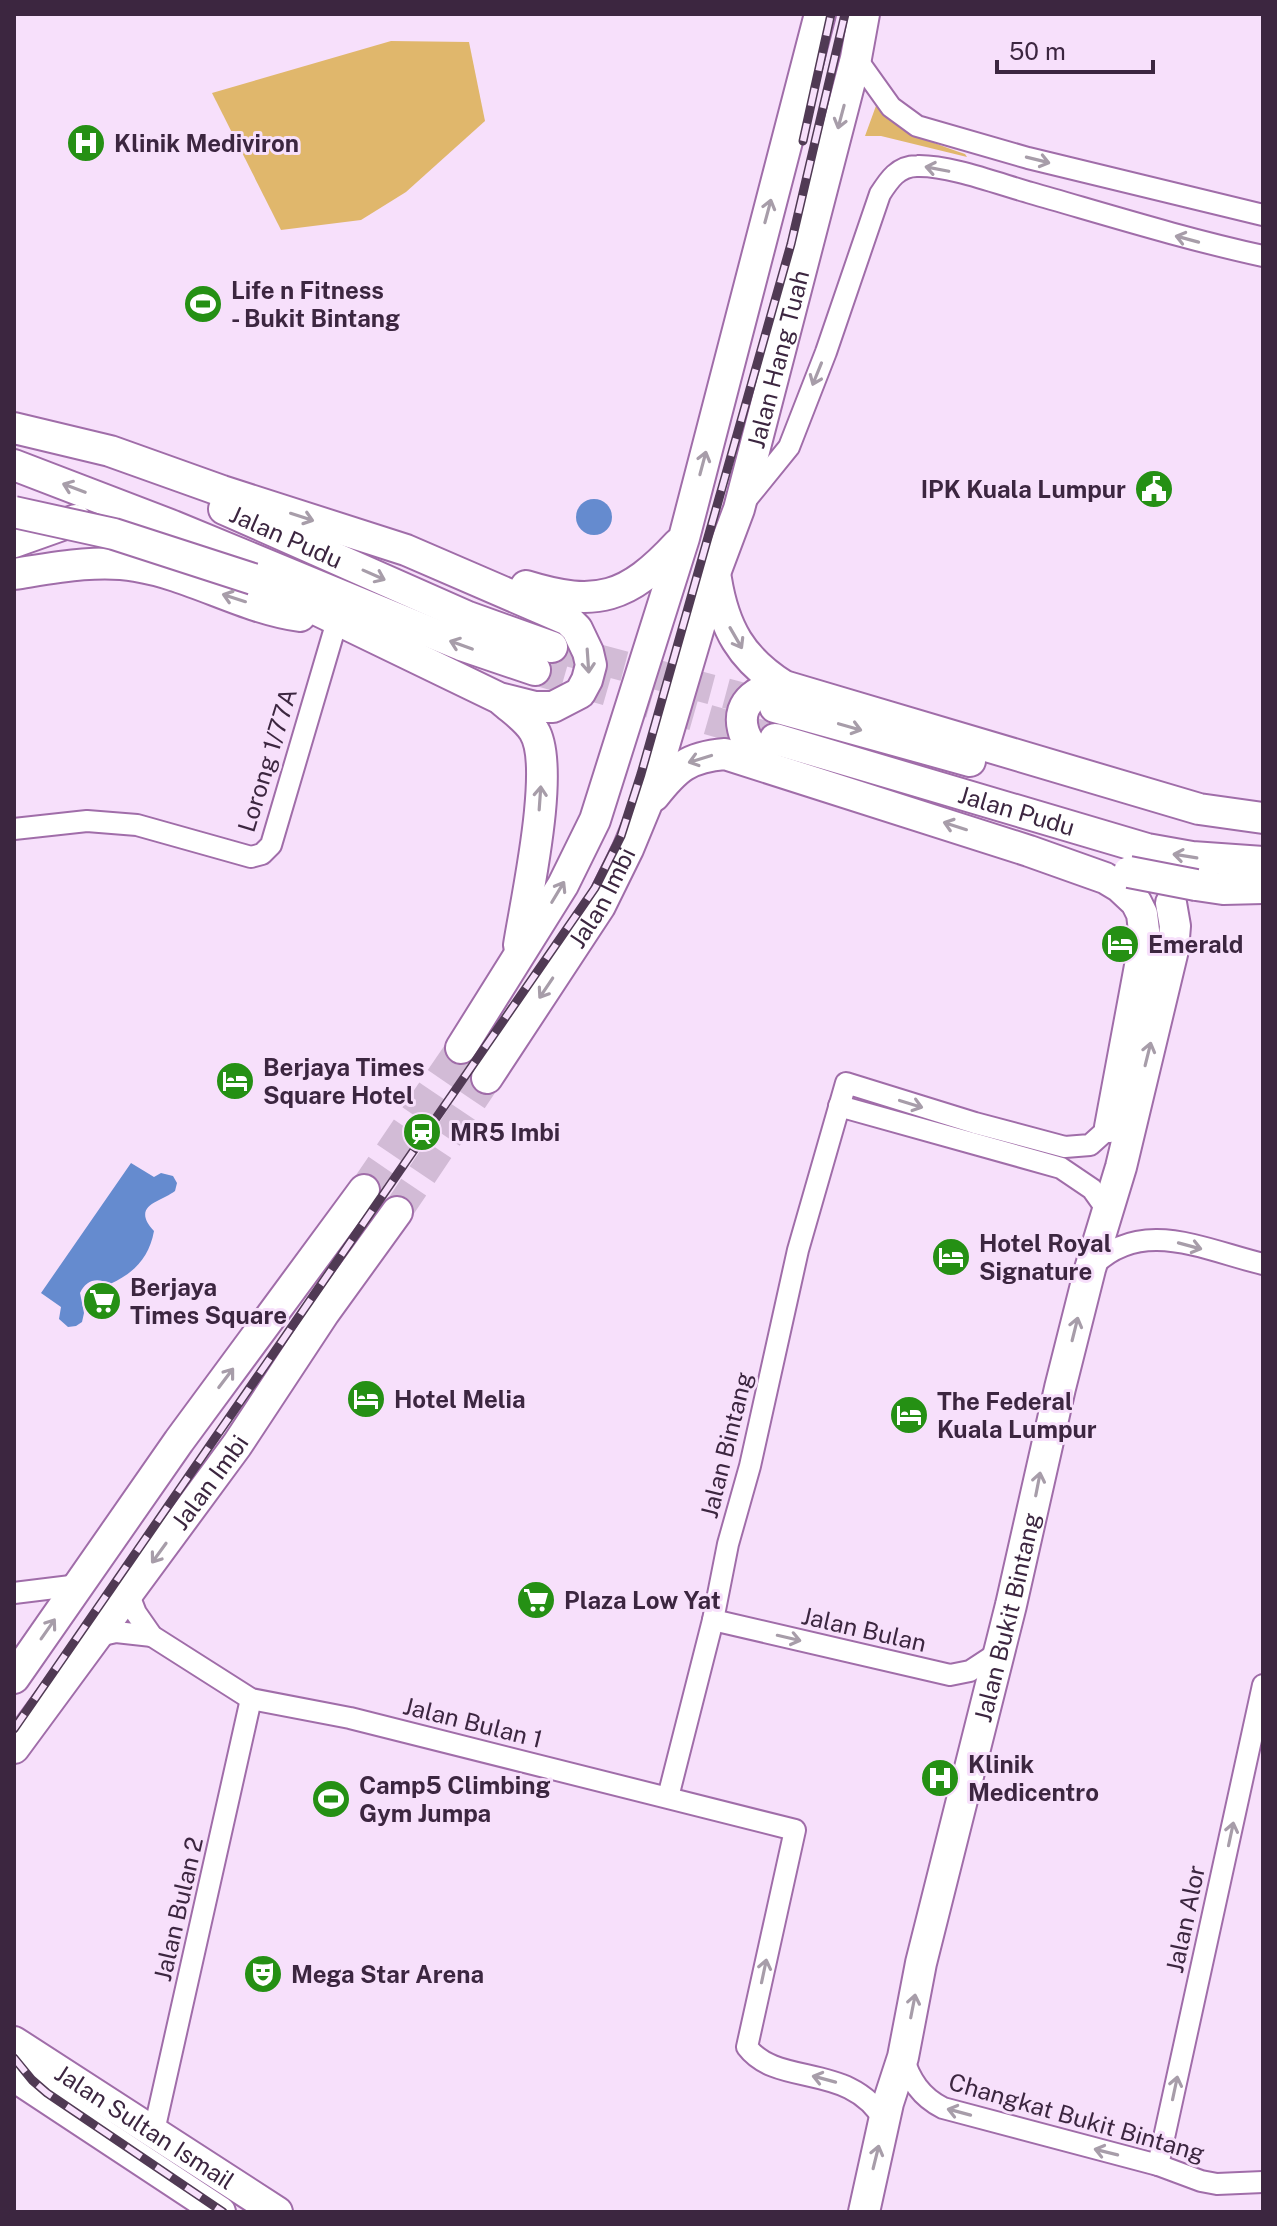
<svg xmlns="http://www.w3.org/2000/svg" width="1277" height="2226" viewBox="0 0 1277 2226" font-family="'Public Sans',sans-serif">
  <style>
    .green { fill: #e0b76c }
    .water { fill: #658bcf }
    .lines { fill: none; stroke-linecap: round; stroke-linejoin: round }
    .secondary-tunnel { stroke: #d2bbd6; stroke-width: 30; stroke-dasharray: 30 15; stroke-linecap: butt }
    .street-casing { stroke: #a06da9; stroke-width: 24 }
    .secondary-casing { stroke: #a06da9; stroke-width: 34 }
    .street { stroke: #fff; stroke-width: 20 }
    .secondary { stroke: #fff; stroke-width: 30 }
    .rail-casing { stroke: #503a54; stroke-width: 9 }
    .rail { stroke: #f7e0fb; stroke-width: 6; stroke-dasharray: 18; stroke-linecap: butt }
    .secondary-bridge-casing { stroke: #a06da9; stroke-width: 34; stroke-linecap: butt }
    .secondary-bridge { stroke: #fff; stroke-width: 30 }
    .oneway { stroke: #a79da9 }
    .labels { text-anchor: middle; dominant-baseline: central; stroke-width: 6; stroke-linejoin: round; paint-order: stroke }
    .poi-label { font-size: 24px; font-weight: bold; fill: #3c2640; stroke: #f7e0fb; text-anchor: start }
    .street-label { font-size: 24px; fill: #3c2640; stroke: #f7e0fb }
  </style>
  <rect width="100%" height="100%" fill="#f7e0fb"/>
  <g class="green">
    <path d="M391,41L469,42L485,121L406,192L361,220L281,230L212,93Z"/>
    <path d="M877,103C901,132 930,142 965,154L967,157L881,136H865Z"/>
  </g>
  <g class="water">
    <circle cx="594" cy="517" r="18"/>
    <path d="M131,1163L154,1177L161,1173L173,1176L177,1183L175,1191C161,1202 130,1205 154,1231C149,1258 134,1273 110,1284C97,1277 86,1280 80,1293L84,1313L82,1322L76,1326L68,1327L59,1319L61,1307L41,1293Z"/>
  </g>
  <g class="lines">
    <g class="secondary-tunnel">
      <path d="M552,647L774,706"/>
      <path d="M535,670L765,736"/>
      <path d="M364,1190L461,1048"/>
      <path d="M397,1212L487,1078"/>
    </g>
    <g class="street-casing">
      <g id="street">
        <path d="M856,58L891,107L917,126L1028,158L1263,215"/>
        <path d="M746,500L789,447L826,352L880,194C889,180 898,166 917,166C949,165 999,184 1031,193C1108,215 1185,239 1263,256"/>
        <path d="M14,829L87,821L137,825L251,857L262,854L271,845L337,621"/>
        <path d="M839,1106L1061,1168L1092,1189L1107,1210"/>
        <path d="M1091,1268C1140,1216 1204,1250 1263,1264"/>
        <path d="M14,1593L79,1585"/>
        <path d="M129,1595L136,1613L152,1636L251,1699L350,1718L795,1830L747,2047C778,2088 851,2061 885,2122"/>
        <path d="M713,1620L950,1675L970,1671L999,1652"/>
        <path d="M98,1636L116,1632L152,1636"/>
        <path d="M668,1797L713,1620L728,1544L750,1466L798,1250L846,1083L975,1123L1065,1147L1090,1145L1110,1127"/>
        <path d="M903,2057C910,2080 921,2097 943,2108L1158,2165L1201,2181L1217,2184L1263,2182"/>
        <path d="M154,2131L251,1699"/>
        <path d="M1158,2165L1263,1685"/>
      </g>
    </g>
    <g class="secondary-casing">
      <g id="secondary">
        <path d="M14,428L110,451L222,491L406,550L568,620L577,629L588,652L591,665L587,680L580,693L553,707H535L499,698L253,579"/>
        <path d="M14,465L173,526L461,645L535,670"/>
        <path id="s1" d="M224,509L468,617L552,647"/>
        <path d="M14,542L76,520"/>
        <path d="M14,574C53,568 97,559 136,566C192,575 243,608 300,616"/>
        <path d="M716,579C724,628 741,659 784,686L1199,809L1263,818"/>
        <path d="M526,586C597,608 628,598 678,544"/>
        <path d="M503,701C513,710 527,719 534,731C556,766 526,900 519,945"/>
        <path d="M775,707L970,761"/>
        <path id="s2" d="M775,739L1147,849L1192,857L1263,862"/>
        <path d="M768,766C759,755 746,744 743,729C736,701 761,687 784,686"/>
        <path d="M654,796C676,768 688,757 725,754L1029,851L1105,878L1120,887L1136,902L1142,914L1145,939L1110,1127"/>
        <path d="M1196,885L1223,889L1263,888"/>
        <path d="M461,1048L563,885L595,820L684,538L820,14"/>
        <path id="s3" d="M487,1078L600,906L628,849L647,803L715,573L739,509L856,58L864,14"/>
        <path d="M14,1678L179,1441L364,1190"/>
        <path id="s4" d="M14,1748L237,1445L324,1313L397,1212"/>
        <path id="s5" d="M14,2042L277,2212"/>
        <path d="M14,2076L220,2212"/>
        <path id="s6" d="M864,2212L888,2103L903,2057L921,1963L1011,1605L1060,1388L1090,1269L1121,1167L1173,950L1175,926L1171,903"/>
      </g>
    </g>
    <use href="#street" class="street"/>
    <use href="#secondary" class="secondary"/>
    <g class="rail-casing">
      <g id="rail">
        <path d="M803,141L831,14"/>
        <path d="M14,1729L595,888L621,836L641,774L791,244L845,14"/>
        <path d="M14,2058L32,2080L47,2093L223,2212"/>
      </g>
    </g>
    <use href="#rail" class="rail"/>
    <g class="secondary-bridge-casing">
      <g id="secondary-bridge">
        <path d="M14,512L114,534L253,579"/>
        <path d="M1129,872L1196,885"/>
      </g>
    </g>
    <use href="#secondary-bridge" class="secondary-bridge"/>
  </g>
  <defs><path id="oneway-shaft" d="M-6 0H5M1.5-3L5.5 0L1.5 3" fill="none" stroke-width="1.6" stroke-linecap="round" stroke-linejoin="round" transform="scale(2)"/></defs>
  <g class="oneway">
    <use href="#oneway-shaft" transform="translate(841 117) rotate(105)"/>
    <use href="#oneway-shaft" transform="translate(1038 160) rotate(14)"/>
    <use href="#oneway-shaft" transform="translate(937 169) rotate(-169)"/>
    <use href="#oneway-shaft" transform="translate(768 211) rotate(-75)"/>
    <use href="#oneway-shaft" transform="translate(1187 239) rotate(-165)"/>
    <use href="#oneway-shaft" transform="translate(817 374) rotate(112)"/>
    <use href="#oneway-shaft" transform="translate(703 463) rotate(-75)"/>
    <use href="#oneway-shaft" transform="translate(74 488) rotate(-159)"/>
    <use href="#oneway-shaft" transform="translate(302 517) rotate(18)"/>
    <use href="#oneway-shaft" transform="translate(374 575) rotate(24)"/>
    <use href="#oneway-shaft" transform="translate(234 598) rotate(-162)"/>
    <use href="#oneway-shaft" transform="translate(736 638) rotate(60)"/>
    <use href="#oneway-shaft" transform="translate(461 645) rotate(-160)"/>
    <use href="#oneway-shaft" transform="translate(588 661) rotate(86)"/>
    <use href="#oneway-shaft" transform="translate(850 727) rotate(16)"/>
    <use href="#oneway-shaft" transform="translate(700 759) rotate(163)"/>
    <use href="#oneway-shaft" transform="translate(540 798) rotate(-86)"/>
    <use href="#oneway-shaft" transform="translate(955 826) rotate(-162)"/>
    <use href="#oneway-shaft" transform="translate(1185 856) rotate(-171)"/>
    <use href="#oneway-shaft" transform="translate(558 892) rotate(-59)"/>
    <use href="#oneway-shaft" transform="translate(546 988) rotate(124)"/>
    <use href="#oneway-shaft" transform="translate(1148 1054) rotate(-76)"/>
    <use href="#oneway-shaft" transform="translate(911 1104) rotate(17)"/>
    <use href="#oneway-shaft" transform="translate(1190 1246) rotate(15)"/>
    <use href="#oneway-shaft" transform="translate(1075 1329) rotate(-76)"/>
    <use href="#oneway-shaft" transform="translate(226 1378) rotate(-53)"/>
    <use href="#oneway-shaft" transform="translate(1038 1484) rotate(-79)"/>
    <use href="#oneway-shaft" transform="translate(159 1553) rotate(126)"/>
    <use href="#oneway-shaft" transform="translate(48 1629) rotate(-55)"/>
    <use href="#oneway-shaft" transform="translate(789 1638) rotate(13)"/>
    <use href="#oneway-shaft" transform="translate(1231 1834) rotate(-78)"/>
    <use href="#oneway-shaft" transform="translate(764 1971) rotate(-78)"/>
    <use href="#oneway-shaft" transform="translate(913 2006) rotate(-79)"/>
    <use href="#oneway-shaft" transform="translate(824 2079) rotate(-165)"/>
    <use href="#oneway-shaft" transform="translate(1175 2088) rotate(-78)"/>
    <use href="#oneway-shaft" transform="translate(959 2112) rotate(-165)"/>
    <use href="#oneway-shaft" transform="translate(1106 2152) rotate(-166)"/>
    <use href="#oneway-shaft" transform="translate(876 2157) rotate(-76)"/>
  </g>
  <defs>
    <g id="hospital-disc" transform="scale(2)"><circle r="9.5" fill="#259014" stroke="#f7e0fb"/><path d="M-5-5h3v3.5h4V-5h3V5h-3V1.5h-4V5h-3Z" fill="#fff"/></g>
    <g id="stadium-disc" transform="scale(2)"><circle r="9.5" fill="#259014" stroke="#f7e0fb"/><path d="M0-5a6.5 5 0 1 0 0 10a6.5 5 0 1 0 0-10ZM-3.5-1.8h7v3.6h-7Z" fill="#fff"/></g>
    <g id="civic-disc" transform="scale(2)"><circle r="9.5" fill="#259014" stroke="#f7e0fb"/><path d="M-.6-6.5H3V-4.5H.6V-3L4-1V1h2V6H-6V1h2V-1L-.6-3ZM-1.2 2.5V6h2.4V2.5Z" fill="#fff"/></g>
    <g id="hotel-disc" transform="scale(2)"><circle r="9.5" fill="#259014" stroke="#f7e0fb"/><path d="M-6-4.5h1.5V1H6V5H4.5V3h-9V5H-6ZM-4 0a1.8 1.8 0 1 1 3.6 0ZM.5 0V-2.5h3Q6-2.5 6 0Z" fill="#fff"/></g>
    <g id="station-disc" transform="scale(2)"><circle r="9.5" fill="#259014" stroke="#f7e0fb"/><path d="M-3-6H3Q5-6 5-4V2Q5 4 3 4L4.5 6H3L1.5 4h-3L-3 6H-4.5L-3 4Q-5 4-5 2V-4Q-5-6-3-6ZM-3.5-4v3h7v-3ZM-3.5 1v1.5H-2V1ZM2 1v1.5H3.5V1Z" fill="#fff"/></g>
    <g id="supermarket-disc" transform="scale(2)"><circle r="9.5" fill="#259014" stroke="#f7e0fb"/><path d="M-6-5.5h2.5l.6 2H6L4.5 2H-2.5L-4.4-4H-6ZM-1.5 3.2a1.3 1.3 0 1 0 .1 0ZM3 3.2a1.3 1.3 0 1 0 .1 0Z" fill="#fff"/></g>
    <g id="theatre-disc" transform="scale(2)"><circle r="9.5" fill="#259014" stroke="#f7e0fb"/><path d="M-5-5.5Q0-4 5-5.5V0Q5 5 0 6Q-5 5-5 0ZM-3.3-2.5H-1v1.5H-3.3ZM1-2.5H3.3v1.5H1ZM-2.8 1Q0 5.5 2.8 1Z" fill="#fff"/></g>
  </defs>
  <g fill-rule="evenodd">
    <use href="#hospital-disc" x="86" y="143"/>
    <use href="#stadium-disc" x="203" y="304"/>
    <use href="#civic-disc" x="1154" y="489"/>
    <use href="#hotel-disc" x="1120" y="944"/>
    <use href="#hotel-disc" x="235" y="1081"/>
    <use href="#station-disc" x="422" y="1132"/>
    <use href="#hotel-disc" x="951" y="1257"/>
    <use href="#supermarket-disc" x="102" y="1301"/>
    <use href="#hotel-disc" x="366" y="1399"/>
    <use href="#hotel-disc" x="909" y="1415"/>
    <use href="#supermarket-disc" x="536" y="1600"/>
    <use href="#hospital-disc" x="940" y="1778"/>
    <use href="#stadium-disc" x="331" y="1799"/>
    <use href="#theatre-disc" x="263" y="1974"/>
  </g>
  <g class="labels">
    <g class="poi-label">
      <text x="114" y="143">Klinik Mediviron</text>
      <text x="231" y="290">Life n Fitness<tspan x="231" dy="28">- Bukit Bintang</tspan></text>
      <text x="1126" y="489" text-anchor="end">IPK Kuala Lumpur</text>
      <text x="1148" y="944">Emerald</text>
      <text x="263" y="1067">Berjaya Times<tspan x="263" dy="28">Square Hotel</tspan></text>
      <text x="450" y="1132">MR5 Imbi</text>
      <text x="979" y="1243">Hotel Royal<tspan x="979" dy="28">Signature</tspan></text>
      <text x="130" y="1287">Berjaya<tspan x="130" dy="28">Times Square</tspan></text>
      <text x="394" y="1399">Hotel Melia</text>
      <text x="937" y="1401">The Federal<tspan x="937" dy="28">Kuala Lumpur</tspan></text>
      <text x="564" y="1600">Plaza Low Yat</text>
      <text x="968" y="1764">Klinik<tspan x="968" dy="28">Medicentro</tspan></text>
      <text x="359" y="1785">Camp5 Climbing<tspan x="359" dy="28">Gym Jumpa</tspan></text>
      <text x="291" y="1974">Mega Star Arena</text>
    </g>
    <g class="street-label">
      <text stroke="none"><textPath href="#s3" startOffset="782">Jalan Hang Tuah</textPath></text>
      <text stroke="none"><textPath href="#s1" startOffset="68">Jalan Pudu</textPath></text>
      <text transform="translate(267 760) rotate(-73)">Lorong 1/77A</text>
      <text stroke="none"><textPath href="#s2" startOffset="252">Jalan Pudu</textPath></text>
      <text stroke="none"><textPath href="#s3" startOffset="214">Jalan Imbi</textPath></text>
      <text transform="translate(726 1445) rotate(-76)">Jalan Bintang</text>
      <text stroke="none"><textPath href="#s4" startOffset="330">Jalan Imbi</textPath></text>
      <text stroke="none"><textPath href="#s6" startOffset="612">Jalan Bukit Bintang</textPath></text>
      <text transform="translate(864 1629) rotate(13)">Jalan Bulan</text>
      <text transform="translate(473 1722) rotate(14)">Jalan Bulan 1</text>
      <text transform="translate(178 1909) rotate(-77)">Jalan Bulan 2</text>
      <text transform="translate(1185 1919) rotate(-78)">Jalan Alor</text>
      <text transform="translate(1077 2117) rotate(16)">Changkat Bukit Bintang</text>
      <text stroke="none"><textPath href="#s5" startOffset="156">Jalan Sultan Ismail</textPath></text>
    </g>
  </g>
  <rect width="1277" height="2226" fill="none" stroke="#3c2640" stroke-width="32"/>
  <path d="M997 60v12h156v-12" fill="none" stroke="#3c2640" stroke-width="4"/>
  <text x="1009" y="60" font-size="24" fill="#3c2640" stroke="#f7e0fb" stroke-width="6" paint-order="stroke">50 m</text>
</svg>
